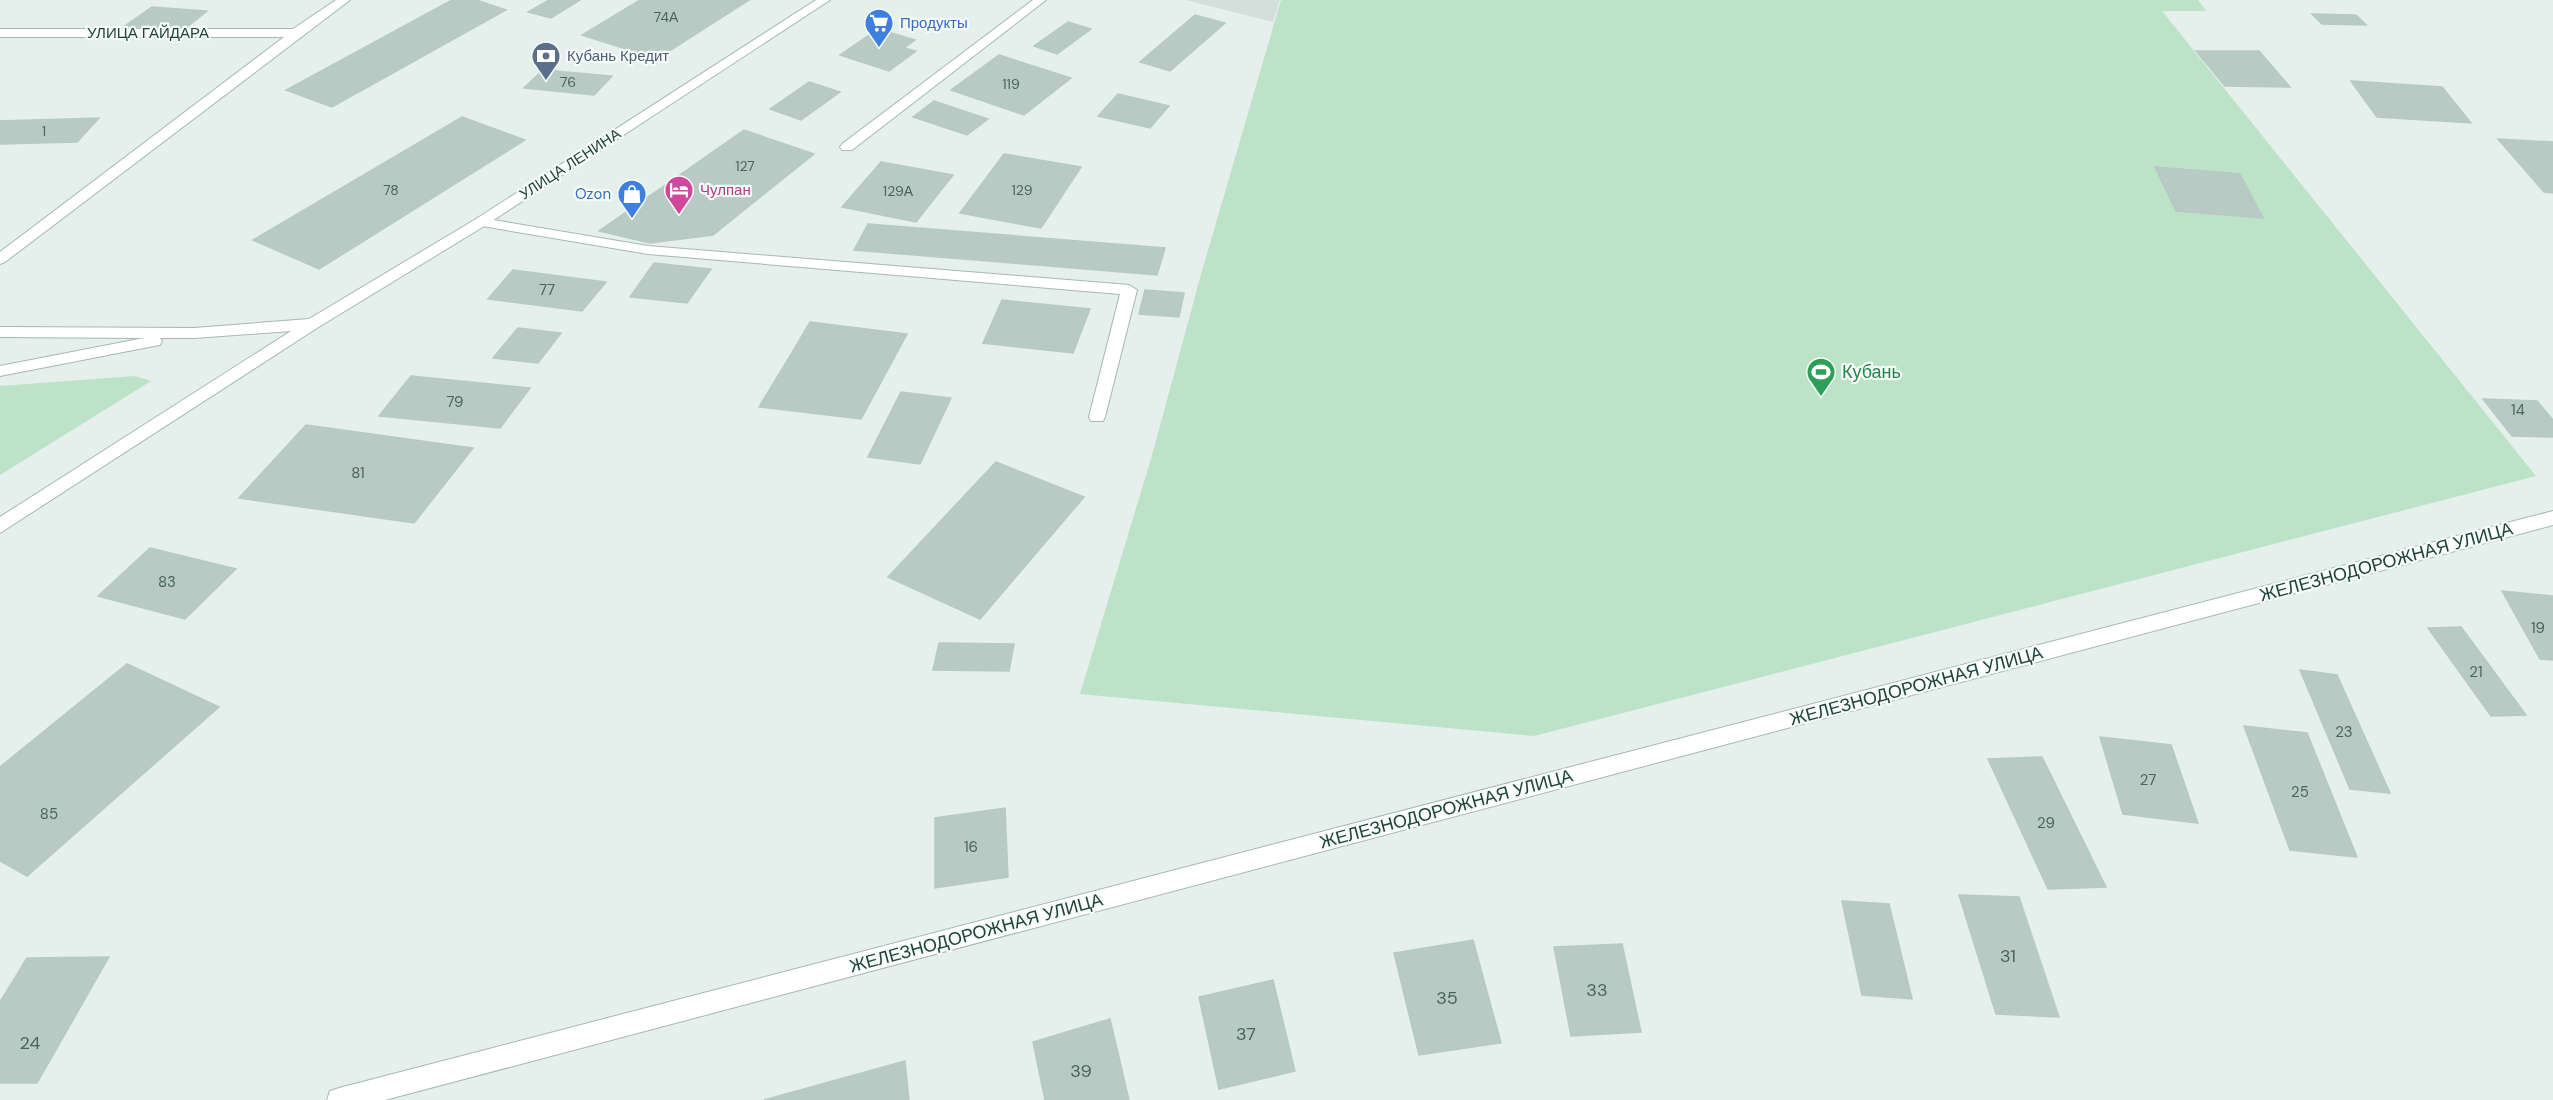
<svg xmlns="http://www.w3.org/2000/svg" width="2553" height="1100" viewBox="0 0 2553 1100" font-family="'DM Sans',sans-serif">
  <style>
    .built { fill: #d2dfda }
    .green { fill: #bce2c8 }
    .building { fill: #b9cac4; stroke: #b6cac3; stroke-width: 1.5 }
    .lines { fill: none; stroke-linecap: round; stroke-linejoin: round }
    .service-casing { stroke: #a6b8b3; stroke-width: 2 }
    .minor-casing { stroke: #a6b8b3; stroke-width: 2 }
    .tertiary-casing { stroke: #a6b8b3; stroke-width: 2 }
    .service { fill: #fff; fill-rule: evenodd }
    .minor { fill: #fff; fill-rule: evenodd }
    .tertiary { fill: #fff; fill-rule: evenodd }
    .labels { text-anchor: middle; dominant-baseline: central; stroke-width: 4.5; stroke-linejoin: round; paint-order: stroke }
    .far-number-label { font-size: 14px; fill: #47655e }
    .far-shop-label { font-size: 15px; fill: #366cbe; stroke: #f6fbf9; text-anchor: start }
    .far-street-label { font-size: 15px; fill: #21433c; stroke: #f6fbf9 }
    .far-service-label { font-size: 15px; fill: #4e5e75; stroke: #f6fbf9; text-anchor: start }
    .far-hotel-label { font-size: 15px; fill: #b23c85; stroke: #f6fbf9; text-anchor: start }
    .number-label { font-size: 15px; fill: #47655e }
    .leisure-label { font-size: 18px; fill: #27864d; stroke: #f6fbf9; text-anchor: start }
    .street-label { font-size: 18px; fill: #21433c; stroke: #f6fbf9 }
    .near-number-label { font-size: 18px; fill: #47655e }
  </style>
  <rect width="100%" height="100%" fill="#e5efeb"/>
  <path class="built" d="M1186,0H1280L1273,22Z"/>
  <g class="green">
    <path d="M1281,0H2198L2206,11H2162L2536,476L1534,736L1080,694L1153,452L1200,278Z"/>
    <path d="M135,376L151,381L0,475V386Z"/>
  </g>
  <g class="building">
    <path d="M452,0H476L506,10L332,107L286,90Z"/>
    <path d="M549,0H580L551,18L528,12Z"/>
    <path d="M640,0H749L657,59L582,35Z"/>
    <path d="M152,7L207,11L182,31L125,26Z"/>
    <path d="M2312,14L2356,15L2366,25L2322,24Z"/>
    <path d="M1195,15L1225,23L1170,71L1140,62Z"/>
    <path d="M1068,22L1091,29L1057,54L1034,46Z"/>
    <path d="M878,29L915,40L904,48L916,51L889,71L840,55Z"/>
    <path d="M2196,51H2259L2290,87L2225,86Z"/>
    <path d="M999,55L1071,78L1024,115L951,90Z"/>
    <path d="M543,70L612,76L594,95L524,88Z"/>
    <path d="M2351,81L2442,87L2471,123L2377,117Z"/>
    <path d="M809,82L840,92L801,120L770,109Z"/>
    <path d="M1118,94L1169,106L1150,128L1098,116Z"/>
    <path d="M934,101L988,119L967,135L913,117Z"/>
    <path d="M462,117L525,140L319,269L253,240Z"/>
    <path d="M99,118L77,142L0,144V121Z"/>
    <path d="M744,130L814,154L749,206L674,179Z"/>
    <path d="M2498,139L2553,142V193L2544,192Z"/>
    <path d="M1004,154L1081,167L1041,228L960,213Z"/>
    <path d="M881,162L953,175L916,222L842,207Z"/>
    <path d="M2155,167L2240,174L2263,218L2176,211Z"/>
    <path d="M674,179L749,206L713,235L650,243L599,231Z"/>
    <path d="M868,224L1165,248L1157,275L854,250Z"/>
    <path d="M654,263L711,269L687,303L630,297Z"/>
    <path d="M513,270L606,282L582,311L488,299Z"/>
    <path d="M1145,290L1184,293L1179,317L1139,314Z"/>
    <path d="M1002,300L1090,309L1073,353L983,343Z"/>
    <path d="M810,322L907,334L894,358L796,346Z"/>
    <path d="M518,328L561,333L538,363L493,358Z"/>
    <path d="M796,346L894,358L861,419L759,407Z"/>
    <path d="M411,376L530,388L500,428L379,416Z"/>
    <path d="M901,392L951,398L920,464L868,457Z"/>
    <path d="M2483,399L2537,401L2553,420V437L2512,436Z"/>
    <path d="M306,425L473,448L414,523L239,498Z"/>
    <path d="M996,462L1084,497L980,619L888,577Z"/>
    <path d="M150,548L236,569L185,619L98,596Z"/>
    <path d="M2502,591L2553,596V660L2540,659Z"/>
    <path d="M2461,627L2526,715L2491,716L2428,628Z"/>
    <path d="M939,643L1014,644L1009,671L933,670Z"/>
    <path d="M127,664L219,707L27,876L0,861V767Z"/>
    <path d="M2300,670L2337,675L2390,793L2350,789Z"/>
    <path d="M2244,726L2307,733L2357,857L2290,850Z"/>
    <path d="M2100,737L2171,745L2198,823L2123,814Z"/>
    <path d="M2042,757L2106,887L2048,889L1988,759Z"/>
    <path d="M1005,808L1008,877L935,888V818Z"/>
    <path d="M1959,895L2019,897L2059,1017L1996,1014Z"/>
    <path d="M1842,901L1889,904L1912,999L1862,995Z"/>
    <path d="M1473,940L1501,1043L1419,1055L1394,953Z"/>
    <path d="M1622,944L1641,1032L1571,1036L1554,947Z"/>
    <path d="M109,957L37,1083H0V1002L27,958Z"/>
    <path d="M1273,980L1295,1071L1219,1089L1199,997Z"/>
    <path d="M1110,1019L1129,1100H1045L1033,1042Z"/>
    <path d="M905,1061L909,1100H764Z"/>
  </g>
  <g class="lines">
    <g class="service-casing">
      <g id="service">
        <path d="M1033,0H1046L852,150H842L840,147L842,144Z"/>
        <path d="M481,218L648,246L1129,285L1137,290L1105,417L1103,421H1091L1089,417L1120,294L648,254L476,225L474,222L476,219Z"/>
      </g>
    </g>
    <g class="minor-casing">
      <g id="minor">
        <path d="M336,0H350L5,262L0,264V252L284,37H0V29H293Z"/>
        <path d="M2553,511V525L385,1100H327L330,1091L339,1088Z"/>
      </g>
    </g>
    <g class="tertiary-casing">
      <path id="tertiary" d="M816,0H830L486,225L317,328L0,533V517L291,331L194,338H160L162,341L160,345L154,346L0,376V366L144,338L0,337V327L194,328L309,319L476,219Z"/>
    </g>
    <use href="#service" class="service"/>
    <use href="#minor" class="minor"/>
    <use href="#tertiary" class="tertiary"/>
  </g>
  <defs>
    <g id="supermarket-pin" transform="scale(1.5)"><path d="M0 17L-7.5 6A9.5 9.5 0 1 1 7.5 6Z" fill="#3f7fe0" stroke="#f6fbf9"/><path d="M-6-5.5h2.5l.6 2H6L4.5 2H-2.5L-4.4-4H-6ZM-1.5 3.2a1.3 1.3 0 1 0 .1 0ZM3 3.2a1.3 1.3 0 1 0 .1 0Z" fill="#fff"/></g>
    <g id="bank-pin" transform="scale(1.5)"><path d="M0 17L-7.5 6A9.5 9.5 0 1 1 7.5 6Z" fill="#5c6f8a" stroke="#f6fbf9"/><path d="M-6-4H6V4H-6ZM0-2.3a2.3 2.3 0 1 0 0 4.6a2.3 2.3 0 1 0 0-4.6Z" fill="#fff"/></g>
    <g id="hotel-pin" transform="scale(1.5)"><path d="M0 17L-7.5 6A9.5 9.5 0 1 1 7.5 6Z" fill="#d1479c" stroke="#f6fbf9"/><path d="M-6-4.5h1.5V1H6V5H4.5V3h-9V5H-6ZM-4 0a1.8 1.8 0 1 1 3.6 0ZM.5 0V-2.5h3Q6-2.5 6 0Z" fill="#fff"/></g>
    <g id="shop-pin" transform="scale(1.5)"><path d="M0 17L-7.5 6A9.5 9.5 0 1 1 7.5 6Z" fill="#3f7fe0" stroke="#f6fbf9"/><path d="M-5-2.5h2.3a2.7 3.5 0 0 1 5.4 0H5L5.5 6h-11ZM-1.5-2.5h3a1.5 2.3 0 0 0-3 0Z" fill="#fff"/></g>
    <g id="stadium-pin" transform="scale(1.5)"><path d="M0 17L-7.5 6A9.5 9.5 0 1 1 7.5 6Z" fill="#2e9e5b" stroke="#f6fbf9"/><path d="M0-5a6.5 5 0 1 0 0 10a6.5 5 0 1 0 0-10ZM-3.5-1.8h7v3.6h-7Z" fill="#fff"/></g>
  </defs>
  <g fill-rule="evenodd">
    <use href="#supermarket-pin" x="879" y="23"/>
    <use href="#bank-pin" x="546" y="56"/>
    <use href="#hotel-pin" x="679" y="190"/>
    <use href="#shop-pin" x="632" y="194"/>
    <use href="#stadium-pin" x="1821" y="372"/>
  </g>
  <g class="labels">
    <g class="far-number-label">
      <text x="666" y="17">74А</text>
      <text x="568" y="82">76</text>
      <text x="1011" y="84">119</text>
      <text x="44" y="131">1</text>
      <text x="745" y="166">127</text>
      <text x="391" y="190">78</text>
      <text x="1022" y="190">129</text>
      <text x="898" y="191">129А</text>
    </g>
    <g class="far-shop-label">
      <text x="900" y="23">Продукты</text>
      <text x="611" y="194" text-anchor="end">Ozon</text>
    </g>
    <g class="far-street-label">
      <text x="148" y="33">УЛИЦА ГАЙДАРА</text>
      <text transform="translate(570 164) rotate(-33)">УЛИЦА ЛЕНИНА</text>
    </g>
    <g class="far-service-label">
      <text x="567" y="56">Кубань Кредит</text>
    </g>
    <g class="far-hotel-label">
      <text x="700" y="190">Чулпан</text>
    </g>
    <g class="number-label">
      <text x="547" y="290">77</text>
      <text x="455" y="402">79</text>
      <text x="2518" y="410">14</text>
      <text x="358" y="473">81</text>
      <text x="167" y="582">83</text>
      <text x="2538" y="628">19</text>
      <text x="2476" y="672">21</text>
      <text x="2344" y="732">23</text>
      <text x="2148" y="780">27</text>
      <text x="2300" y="792">25</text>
      <text x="49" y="814">85</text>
      <text x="2046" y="823">29</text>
      <text x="971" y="847">16</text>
    </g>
    <g class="leisure-label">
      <text x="1842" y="372">Кубань</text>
    </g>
    <g class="street-label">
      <text transform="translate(2386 562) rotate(-15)">ЖЕЛЕЗНОДОРОЖНАЯ УЛИЦА</text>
      <text transform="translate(1916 686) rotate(-15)">ЖЕЛЕЗНОДОРОЖНАЯ УЛИЦА</text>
      <text transform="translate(1446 809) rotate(-15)">ЖЕЛЕЗНОДОРОЖНАЯ УЛИЦА</text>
      <text transform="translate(976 933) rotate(-15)">ЖЕЛЕЗНОДОРОЖНАЯ УЛИЦА</text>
    </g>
    <g class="near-number-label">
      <text x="2008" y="956">31</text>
      <text x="1597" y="990">33</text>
      <text x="1447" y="998">35</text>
      <text x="1246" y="1034">37</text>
      <text x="30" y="1043">24</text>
      <text x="1081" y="1071">39</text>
    </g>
  </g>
</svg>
